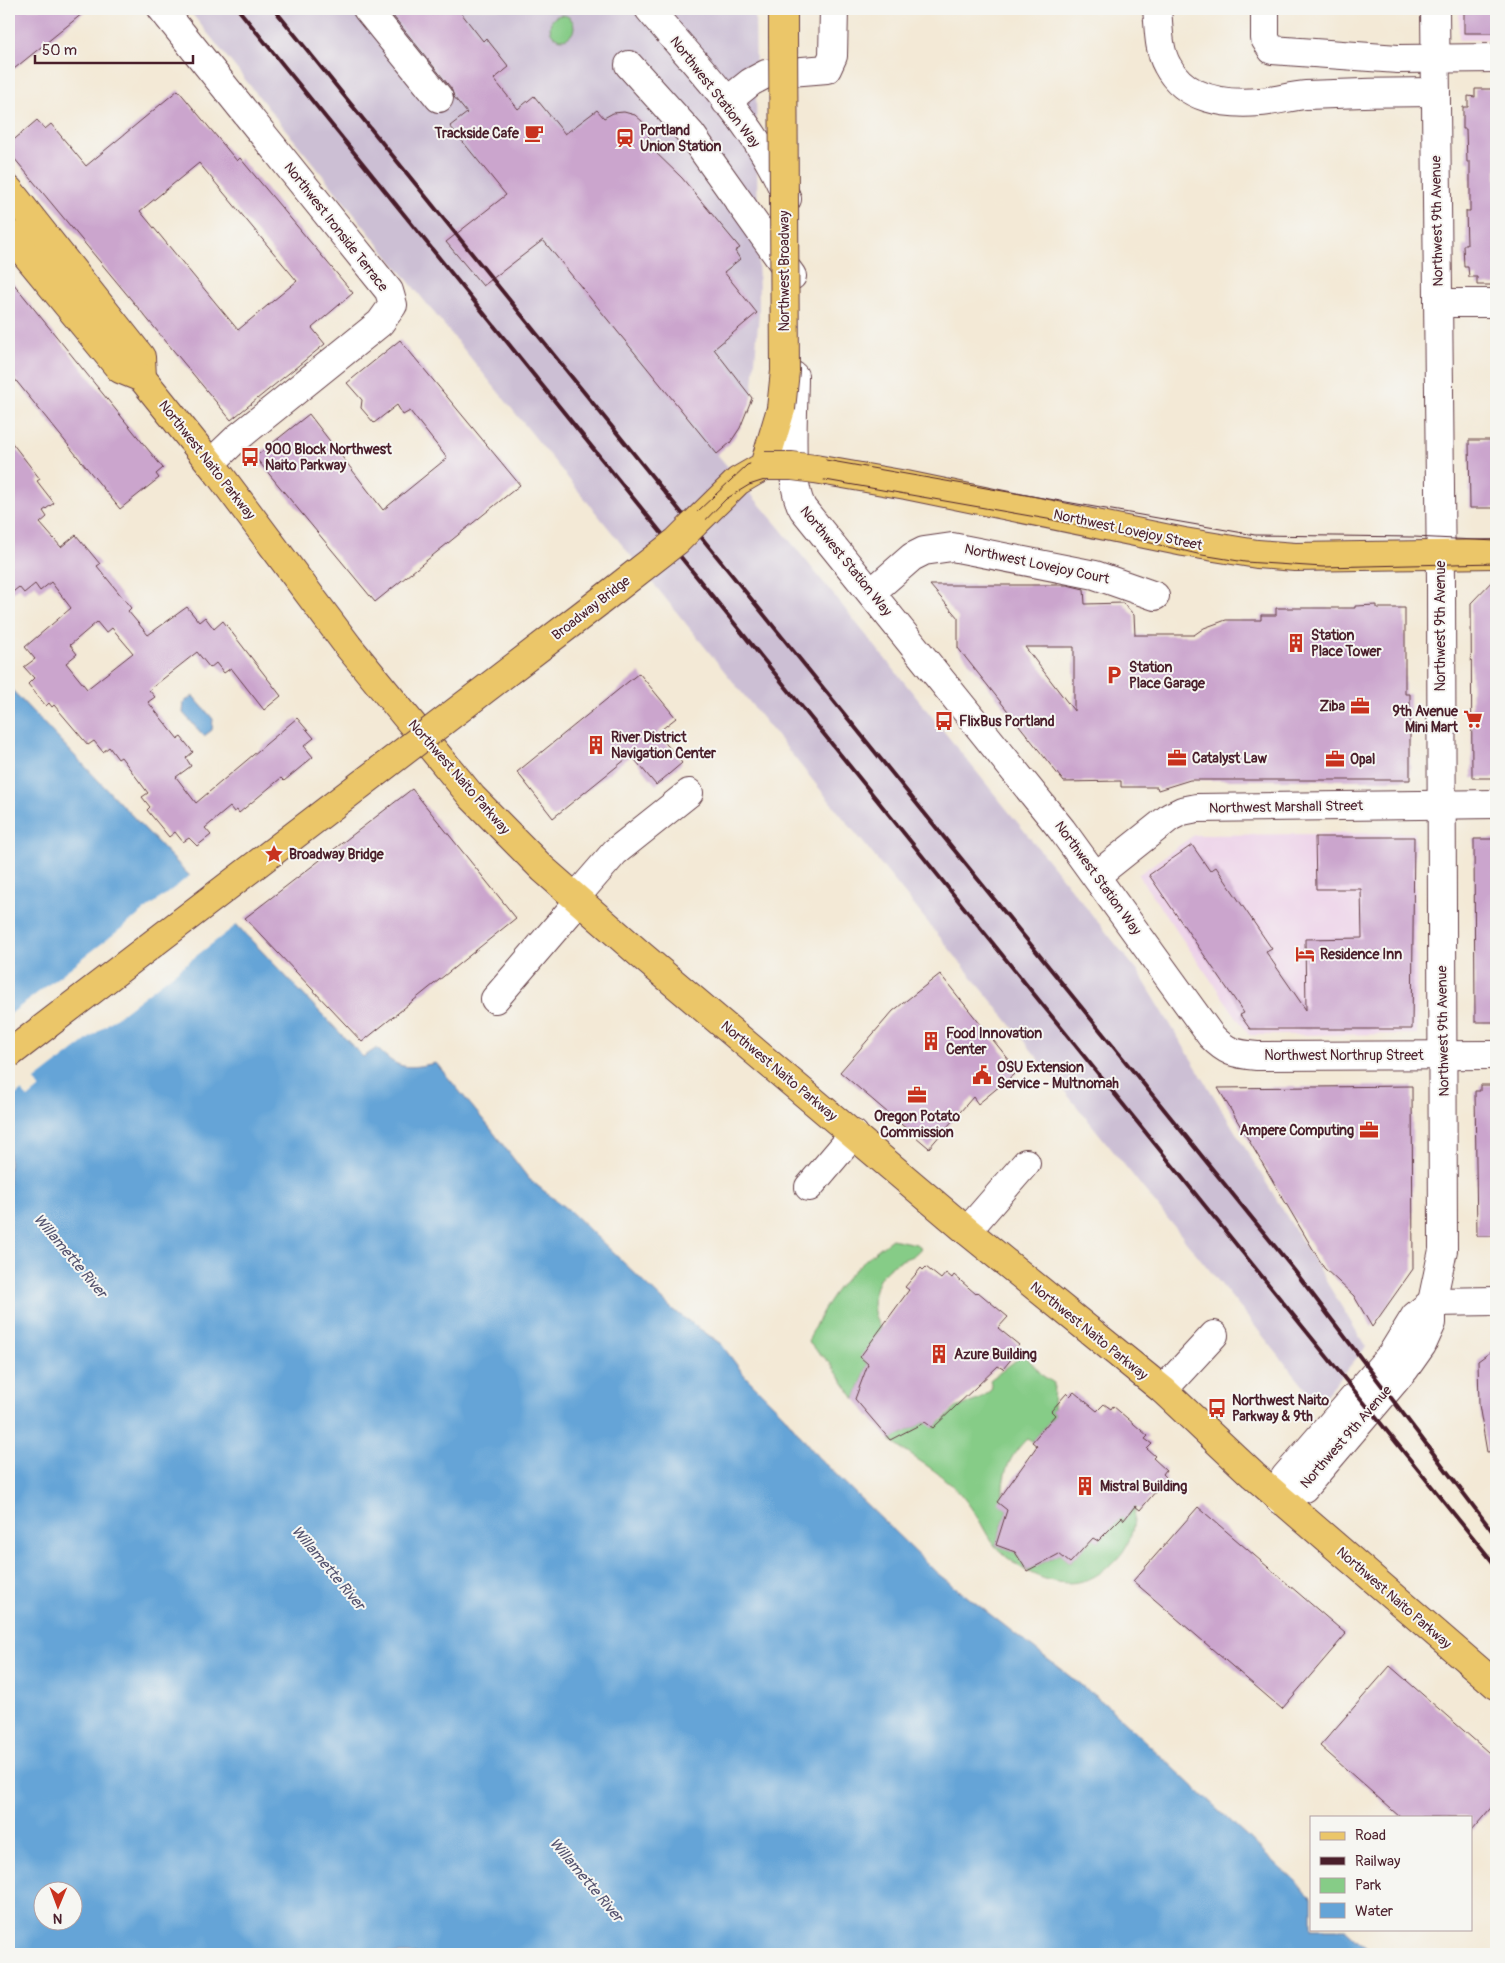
<svg xmlns="http://www.w3.org/2000/svg" width="1505" height="1963" viewBox="0 0 1505 1963" font-family="Pangolin,sans-serif">
  <style>
    .built { fill: #edd1e9 }
    .industrial { fill: #ccbfd4 }
    .green { fill: #86cc87; stroke: #687659 }
    .water { fill: #65a4d7; stroke: #586281; fill-rule: evenodd }
    .pier { fill: #f3e9d6 }
    .building { fill: #cba5cd; fill-rule: evenodd }
    .lines { fill: none; stroke-linecap: round; stroke-linejoin: round }
    .minor-casing { stroke: #633d45; stroke-width: 30 }
    .major-casing { stroke: #633d45; stroke-width: 30 }
    .minor { stroke: #fff; stroke-width: 28 }
    .major { stroke: #ebc669; stroke-width: 28 }
    .tram { stroke: #4a1f2b; stroke-width: 1 }
    .rail { stroke: #4a1f2b; stroke-width: 4 }
    .major-bridge-casing { stroke: #633d45; stroke-width: 30; stroke-linecap: butt }
    .major-bridge { stroke: #ebc669; stroke-width: 28 }
    .labels { text-anchor: middle; dominant-baseline: central; stroke-width: 4; stroke-linejoin: round; paint-order: stroke }
    .street-label { font-size: 14px; fill: #4a1f2b; stroke: #f6f6f2 }
    .poi-label { font-size: 14px; font-weight: bold; fill: #4a1f2b; stroke: #f6f6f2; text-anchor: start }
    .water-label { font-size: 15px; font-style: italic; fill: #555470; stroke: #f6f6f2 }
  </style>
  <rect width="100%" height="100%" fill="#f6f6f2"/>
  <filter id="ink" filterUnits="userSpaceOnUse"><feTurbulence type="fractalNoise" baseFrequency=".02" numOctaves="2"/><feDisplacementMap in="SourceGraphic" scale="10" xChannelSelector="R" yChannelSelector="G"/><feConvolveMatrix kernelMatrix="1 2 1 2 8 2 1 2 1" color-interpolation-filters="sRGB"/></filter>
  <filter id="wash" filterUnits="userSpaceOnUse"><feTurbulence type="fractalNoise" baseFrequency=".0096" numOctaves="4" result="noise"/><feDisplacementMap in="SourceGraphic" scale="20" xChannelSelector="R" yChannelSelector="G"/><feGaussianBlur stdDeviation="1.12" result="paint"/><feColorMatrix in="noise" values="0 0 0 0 0 0 0 0 0 0 0 0 0 0 0 0 0 1.4 0 .05"/><feComposite in="paint" operator="in"/></filter>
  <g filter="url(#wash)">
    <rect width="100%" height="100%" fill="#f3e9d6"/>
    <g class="built">
      <path d="M1459,9H1496V39L1459,40Z"/>
      <path d="M1415,833L1417,1034L1249,1035L1138,875L1194,835Z"/>
    </g>
    <path class="industrial" d="M188,9H755L759,312L752,398L740,428L730,443L717,454L778,526L1139,973L1366,1347L1318,1404Z"/>
    <g class="green">
      <circle cx="562" cy="27" r="12"/>
      <path d="M892,1239L916,1244L921,1248C912,1259 909,1256 898,1262C873,1274 866,1306 881,1329L855,1399L830,1363L808,1342C827,1295 851,1268 892,1239Z"/>
      <path d="M1024,1354L1043,1376L1054,1383L1053,1409L1051,1411L1055,1415L1032,1442L1027,1439C1011,1454 1002,1472 1003,1495L998,1502L1007,1510L996,1545L1015,1552L1027,1571L1059,1554L1070,1563L1093,1538L1099,1541L1122,1517L1124,1519L1135,1506C1134,1537 1127,1555 1100,1573C1066,1597 1020,1573 995,1546C988,1538 983,1526 977,1517C969,1504 960,1492 948,1482C931,1466 908,1455 890,1440L925,1422L934,1428L956,1408L978,1400L992,1389L990,1380Z"/>
    </g>
    <g class="water">
      <path d="M9,687L363,1057L377,1048C398,1070 406,1069 436,1063L490,1128L529,1179L573,1214L673,1310L721,1344L745,1376L783,1414L817,1456L937,1573L1104,1703L1311,1896V1929H1346L1373,1954H9ZM42,1890H72V1920H42Z"/>
      <path d="M193,696L213,719L212,730L204,736L183,713L184,702Z"/>
    </g>
    <path class="pier" d="M192,874L239,923L35,1080L40,1088L28,1098L21,1091L9,1100V1015Z"/>
    <g id="blocks">
      <g class="building">
        <path d="M9,9H88L9,73Z"/>
        <path d="M401,9H458L483,41L486,38L509,67L494,79L518,109L534,96L565,134L597,110L604,118L613,113L624,112L635,115L643,122L648,132L650,147L682,178L740,248L735,251L740,259L724,272L757,313L714,349L752,398L740,428L730,443L717,454L543,240L483,286L446,242L506,195L450,126L467,113L454,97L451,88L393,16Z"/>
        <rect x="1464" y="9" width="32" height="24"/>
        <path d="M1475,89H1496V285H1477V277H1469L1468,267H1464L1463,245H1467L1466,211H1470V162H1467L1466,129H1463V107H1468V96L1475,97Z"/>
        <path d="M178,90L237,161L240,158L353,293L312,328L325,344L231,420L9,152V144L37,120L45,129L51,124L86,166ZM199,163L297,281L238,330L140,211Z"/>
        <path d="M9,278L163,468L156,474L159,478L120,509L9,372Z"/>
        <path d="M400,340L520,485L375,602L255,457L309,414L383,510L447,458L410,411L403,415L397,405L374,423L361,408L362,400L347,383Z"/>
        <path d="M9,439L40,479L37,481L40,485L54,503L43,511L47,517L40,523L61,547L76,535L100,564L97,566L131,608L128,611L148,635L187,607L199,622L205,617L214,629L223,621L281,696L264,710L231,668L224,673L216,663L210,668L197,652L149,690L155,697L148,702L178,739L181,737L193,752L186,758L191,766L176,777L196,803L297,718L314,738L304,746L313,757L284,781L281,778L239,813L237,810L234,812L230,807L205,828L211,835L197,846L189,838L183,842L175,832L169,837L147,810L150,807L142,797L148,793L121,757L118,759L109,747L103,752L94,741L88,745L54,705L52,707L49,703L46,706L28,684L34,678L24,667L35,659L25,647L71,608L51,582L40,591L35,584L24,593L19,587L9,595ZM97,622L106,633L112,628L133,653L87,689L66,663L77,654L70,645Z"/>
        <path d="M1469,440H1496V508H1470Z"/>
        <path d="M1496,577V778H1472L1471,603Z"/>
        <path d="M930,585H1067L1084,589L1085,604L1123,603L1134,615L1135,635H1194L1204,628L1226,620H1261V615H1276V608H1355V606L1377,605V608H1405V694H1410V780H1190L1158,790L1157,787H1121V781L1064,782L958,648V618ZM1025,647H1074V711Z"/>
        <path d="M639,673L676,718L657,733L682,763L656,785L631,755L553,818L517,772Z"/>
        <path d="M412,789L516,918L362,1042L245,918Z"/>
        <path d="M1315,837H1414L1412,1029H1250L1240,1015L1244,1013L1149,875L1192,845L1210,871L1216,867L1272,949L1266,952L1306,1010L1305,939L1362,938L1361,889H1316Z"/>
        <path d="M1474,839H1496V1022H1475Z"/>
        <path d="M940,974L1018,1071L978,1104L973,1097L929,1148L840,1072L893,1011Z"/>
        <path d="M1480,1085H1496V1236H1477L1475,1091H1480Z"/>
        <path d="M1412,1086L1413,1269L1372,1327L1354,1296L1324,1268L1218,1088Z"/>
        <path d="M926,1267L941,1279L946,1273L952,1278L954,1275L976,1294L978,1292L1008,1317L998,1328L1019,1345L1016,1348L1018,1351L1003,1369L998,1366L933,1428L925,1422L890,1440L855,1399L868,1364L860,1357L909,1290L905,1287L921,1268L923,1270Z"/>
        <path d="M1496,1348V1451L1487,1452L1479,1405L1478,1361Z"/>
        <path d="M1074,1392L1097,1411L1104,1404L1111,1409L1113,1406L1148,1436L1145,1439L1152,1444L1147,1449L1155,1456L1153,1458L1166,1470L1163,1474L1167,1478L1140,1510L1135,1506L1124,1520L1122,1517L1098,1541L1093,1538L1070,1563L1059,1554L1027,1571L1015,1552L996,1545L1007,1510L997,1502L1037,1446L1032,1442L1055,1415L1051,1411L1067,1393L1070,1396Z"/>
        <path d="M1198,1507L1346,1634L1282,1709L1133,1581Z"/>
        <path d="M1390,1666L1496,1759V1802L1471,1831V1817H1400L1320,1746Z"/>
      </g>
    </g>
  </g>
  <g filter="url(#ink)">
    <use href="#blocks" fill-opacity="0" stroke="#633d45" stroke-width="1"/>
    <g class="lines">
      <g class="minor-casing">
        <g id="minor">
          <path d="M162,9L389,291L393,305L380,323L236,439L211,463"/>
          <path d="M367,9L439,98"/>
          <path d="M649,9C696,66 761,129 787,199"/>
          <path d="M1157,9C1159,27 1158,49 1167,65C1185,100 1226,105 1260,102C1276,101 1291,96 1306,95C1349,93 1393,92 1436,92"/>
          <path d="M1265,9V39L1272,50L1398,59L1496,58"/>
          <path d="M629,65L691,134L792,276"/>
          <path d="M726,102L751,82L766,74L827,69L833,56L834,9"/>
          <path d="M1438,303H1496"/>
          <path d="M794,376C794,407 787,484 803,509L1062,830L1211,1036C1226,1052 1235,1054 1257,1056L1496,1055"/>
          <path d="M872,592L912,557L924,551L952,547L1095,575L1155,596"/>
          <path d="M1097,875L1170,817L1182,811L1197,808L1496,804"/>
          <path d="M575,898L615,852L689,793"/>
          <path d="M495,999L579,901"/>
          <path d="M809,1187L854,1134"/>
          <path d="M967,1231L1026,1163"/>
          <path d="M1432,1302L1496,1301"/>
          <path d="M1163,1390L1214,1335"/>
          <path d="M1280,1500L1304,1488L1405,1369L1422,1345L1432,1323V1302L1443,1250L1441,583L1435,9"/>
          <path d="M1280,1500L1285,1477L1391,1355L1415,1316L1432,1302"/>
        </g>
      </g>
      <g class="major-casing">
        <g id="major">
          <path d="M783,34V9"/>
          <path d="M9,190L141,357L142,378"/>
          <path d="M9,234L120,369L142,378L219,474L348,646L398,707L472,797L543,869L641,955L967,1231L1163,1390L1253,1475L1496,1685"/>
          <path d="M815,469L906,485L1184,542L1257,554L1295,557L1496,554"/>
          <path d="M693,525L738,481L764,466L781,409"/>
        </g>
      </g>
      <use href="#minor" class="minor"/>
      <use href="#major" class="major"/>
      <g class="tram">
        <path d="M9,1048L649,557L747,465L771,456L820,459L1255,535L1414,537L1496,541"/>
        <path d="M9,1061L612,598L692,534L726,499L749,485L774,477L814,478L1053,520L1202,555L1245,562L1323,567L1496,563"/>
      </g>
      <g class="rail">
        <path d="M238,9L1496,1566"/>
        <path d="M274,9L1294,1270L1496,1536"/>
      </g>
      <g class="major-bridge-casing">
        <g id="major-bridge">
          <path d="M781,409L785,371L783,34"/>
          <path d="M764,466H792L815,469"/>
          <path d="M9,1054L599,602L677,541L693,525"/>
        </g>
      </g>
      <use href="#major-bridge" class="major-bridge"/>
    </g>
  </g>
  <defs>
    <g id="cafe-bare" transform="scale(1.5)"><path d="M-5.5-4.5H6V0H3Q3 3.5 0 3.5H-2.5Q-5.5 3.5-5.5 0ZM3-3.2v2h1.7v-2ZM-6 4.5H4V6H-6Z" fill="#c8321e" stroke="#f6f6f2" stroke-width="2.5" paint-order="stroke"/></g>
    <g id="station-bare" transform="scale(1.5)"><path d="M-3-6H3Q5-6 5-4V2Q5 4 3 4L4.5 6H3L1.5 4h-3L-3 6H-4.5L-3 4Q-5 4-5 2V-4Q-5-6-3-6ZM-3.5-4v3h7v-3ZM-3.5 1v1.5H-2V1ZM2 1v1.5H3.5V1Z" fill="#c8321e" stroke="#f6f6f2" stroke-width="2.5" paint-order="stroke"/></g>
    <g id="bus-bare" transform="scale(1.5)"><path d="M-5-6H5V4H4V6H2V4H-2V6H-4V4H-5ZM-3.5-4V0h7V-4ZM-3.5 1.2v1.5H-2V1.2ZM2 1.2v1.5H3.5V1.2Z" fill="#c8321e" stroke="#f6f6f2" stroke-width="2.5" paint-order="stroke"/></g>
    <g id="building-bare" transform="scale(1.5)"><path d="M-4-6H4V6H1V3H-1V6H-4ZM-2.5-4.3h1.7v1.8h-1.7ZM.8-4.3h1.7v1.8H.8ZM-2.5-1h1.7V.8h-1.7ZM.8-1h1.7V.8H.8Z" fill="#c8321e" stroke="#f6f6f2" stroke-width="2.5" paint-order="stroke"/></g>
    <g id="parking-bare" transform="scale(1.5)"><path d="M-3.5-5.5H1a3.5 3.5 0 0 1 0 7H-1V5.5H-3.5ZM-1-3.4V-.6H.8a1.4 1.4 0 0 0 0-2.8Z" fill="#c8321e" stroke="#f6f6f2" stroke-width="2.5" paint-order="stroke"/></g>
    <g id="office-bare" transform="scale(1.5)"><path d="M-6-3h4V-5.5h4V-3h4V5H-6ZM-1-4.5V-3h2v-1.5ZM-6 0V1H6V0Z" fill="#c8321e" stroke="#f6f6f2" stroke-width="2.5" paint-order="stroke"/></g>
    <g id="supermarket-bare" transform="scale(1.5)"><path d="M-6-5.5h2.5l.6 2H6L4.5 2H-2.5L-4.4-4H-6ZM-1.5 3.2a1.3 1.3 0 1 0 .1 0ZM3 3.2a1.3 1.3 0 1 0 .1 0Z" fill="#c8321e" stroke="#f6f6f2" stroke-width="2.5" paint-order="stroke"/></g>
    <g id="sight-bare" transform="scale(1.5)"><path d="M0-6L1.8-2.2L6-1.7L2.9 1.2L3.7 5.4L0 3.3L-3.7 5.4L-2.9 1.2L-6-1.7L-1.8-2.2Z" fill="#c8321e" stroke="#f6f6f2" stroke-width="2.5" paint-order="stroke"/></g>
    <g id="hotel-bare" transform="scale(1.5)"><path d="M-6-4.5h1.5V1H6V5H4.5V3h-9V5H-6ZM-4 0a1.8 1.8 0 1 1 3.6 0ZM.5 0V-2.5h3Q6-2.5 6 0Z" fill="#c8321e" stroke="#f6f6f2" stroke-width="2.5" paint-order="stroke"/></g>
    <g id="civic-bare" transform="scale(1.5)"><path d="M-.6-6.5H3V-4.5H.6V-3L4-1V1h2V6H-6V1h2V-1L-.6-3ZM-1.2 2.5V6h2.4V2.5Z" fill="#c8321e" stroke="#f6f6f2" stroke-width="2.5" paint-order="stroke"/></g>
  </defs>
  <g fill-rule="evenodd">
    <use href="#cafe-bare" x="534" y="133"/>
    <use href="#station-bare" x="625" y="138"/>
    <use href="#bus-bare" x="250" y="457"/>
    <use href="#building-bare" x="1296" y="643"/>
    <use href="#parking-bare" x="1114" y="675"/>
    <use href="#office-bare" x="1360" y="706"/>
    <use href="#supermarket-bare" x="1473" y="719"/>
    <use href="#bus-bare" x="944" y="721"/>
    <use href="#building-bare" x="596" y="745"/>
    <use href="#office-bare" x="1177" y="758"/>
    <use href="#office-bare" x="1335" y="759"/>
    <use href="#sight-bare" x="274" y="854"/>
    <use href="#hotel-bare" x="1305" y="954"/>
    <use href="#building-bare" x="931" y="1041"/>
    <use href="#civic-bare" x="982" y="1075"/>
    <use href="#office-bare" x="917" y="1095"/>
    <use href="#office-bare" x="1369" y="1130"/>
    <use href="#building-bare" x="939" y="1354"/>
    <use href="#bus-bare" x="1217" y="1408"/>
    <use href="#building-bare" x="1085" y="1486"/>
  </g>
  <g class="labels">
    <g class="street-label">
      <text transform="translate(715 92) rotate(52)">Northwest Station Way</text>
      <text transform="translate(1437 221) rotate(-91)">Northwest 9th Avenue</text>
      <text transform="translate(336 227) rotate(52)">Northwest Ironside Terrace</text>
      <text transform="translate(784 271) rotate(-90)">Northwest Broadway</text>
      <text transform="translate(207 460) rotate(52)">Northwest Naito Parkway</text>
      <text transform="translate(1128 530) rotate(12)">Northwest Lovejoy Street</text>
      <text transform="translate(846 561) rotate(51)">Northwest Station Way</text>
      <text transform="translate(1037 564) rotate(12)">Northwest Lovejoy Court</text>
      <text transform="translate(591 608) rotate(-38)">Broadway Bridge</text>
      <text transform="translate(1440 626) rotate(-90)">Northwest 9th Avenue</text>
      <text transform="translate(459 777) rotate(49)">Northwest Naito Parkway</text>
      <text transform="translate(1286 807) rotate(-1)">Northwest Marshall Street</text>
      <text transform="translate(1098 878) rotate(54)">Northwest Station Way</text>
      <text transform="translate(1443 1031) rotate(-91)">Northwest 9th Avenue</text>
      <text x="1344" y="1055">Northwest Northrup Street</text>
      <text transform="translate(779 1071) rotate(40)">Northwest Naito Parkway</text>
      <text transform="translate(1089 1331) rotate(39)">Northwest Naito Parkway</text>
      <text transform="translate(1346 1437) rotate(-49)">Northwest 9th Avenue</text>
      <text transform="translate(1394 1598) rotate(41)">Northwest Naito Parkway</text>
    </g>
    <g class="poi-label">
      <text x="640" y="130">Portland<tspan x="640" dy="16">Union Station</tspan></text>
      <text x="519" y="133" text-anchor="end">Trackside Cafe</text>
      <text x="265" y="449">900 Block Northwest<tspan x="265" dy="16">Naito Parkway</tspan></text>
      <text x="1311" y="635">Station<tspan x="1311" dy="16">Place Tower</tspan></text>
      <text x="1129" y="667">Station<tspan x="1129" dy="16">Place Garage</tspan></text>
      <text x="1345" y="706" text-anchor="end">Ziba</text>
      <text x="1458" y="711" text-anchor="end">9th Avenue<tspan x="1458" dy="16">Mini Mart</tspan></text>
      <text x="959" y="721">FlixBus Portland</text>
      <text x="611" y="737">River District<tspan x="611" dy="16">Navigation Center</tspan></text>
      <text x="1192" y="758">Catalyst Law</text>
      <text x="1350" y="759">Opal</text>
      <text x="289" y="854">Broadway Bridge</text>
      <text x="1320" y="954">Residence Inn</text>
      <text x="946" y="1033">Food Innovation<tspan x="946" dy="16">Center</tspan></text>
      <text x="997" y="1067">OSU Extension<tspan x="997" dy="16">Service - Multnomah</tspan></text>
      <text x="917" y="1116" text-anchor="middle">Oregon Potato<tspan x="917" dy="16">Commission</tspan></text>
      <text x="1354" y="1130" text-anchor="end">Ampere Computing</text>
      <text x="954" y="1354">Azure Building</text>
      <text x="1232" y="1400">Northwest Naito<tspan x="1232" dy="16">Parkway &amp; 9th</tspan></text>
      <text x="1100" y="1486">Mistral Building</text>
    </g>
    <g class="water-label">
      <text transform="translate(70 1256) rotate(50)">Willamette River</text>
      <text transform="translate(328 1568) rotate(50)">Willamette River</text>
      <text transform="translate(586 1880) rotate(50)">Willamette River</text>
    </g>
  </g>
  <rect width="1505" height="1963" fill="none" stroke="#f6f6f2" stroke-width="30"/>
  <rect x="1310" y="1816" width="162" height="115" fill="#f6f6f2" stroke="#b1a0a2"/>
  <rect x="1320" y="1832" width="25" height="8" fill="#ebc669" stroke="#b1a0a2"/>
  <text x="1355" y="1840" font-size="15" fill="#4a1f2b">Road</text>
  <rect x="1320" y="1857" width="25" height="8" fill="#4a1f2b" stroke="#b1a0a2"/>
  <text x="1355" y="1866" font-size="15" fill="#4a1f2b">Railway</text>
  <rect x="1320" y="1878" width="25" height="15" fill="#86cc87" stroke="#b1a0a2"/>
  <text x="1355" y="1890" font-size="15" fill="#4a1f2b">Park</text>
  <rect x="1320" y="1903" width="25" height="15" fill="#65a4d7" stroke="#b1a0a2"/>
  <text x="1355" y="1916" font-size="15" fill="#4a1f2b">Water</text>
  <g transform="translate(58 1906) rotate(181)"><circle r="24" fill="#f6f6f2" stroke="#b1a0a2"/>
  <path d="M0-4L9 19L0 12L-9 19Z" fill="#c8321e"/>
  <text y="-8" font-size="14" font-weight="bold" text-anchor="middle" fill="#4a1f2b">N</text>
  </g>
  <path d="M35 55v8h158v-8" fill="none" stroke="#4a1f2b" stroke-width="2.5"/>
  <text x="42" y="55" font-size="15" fill="#4a1f2b" stroke="#f6f6f2" stroke-width="4" paint-order="stroke">50 m</text>
</svg>
